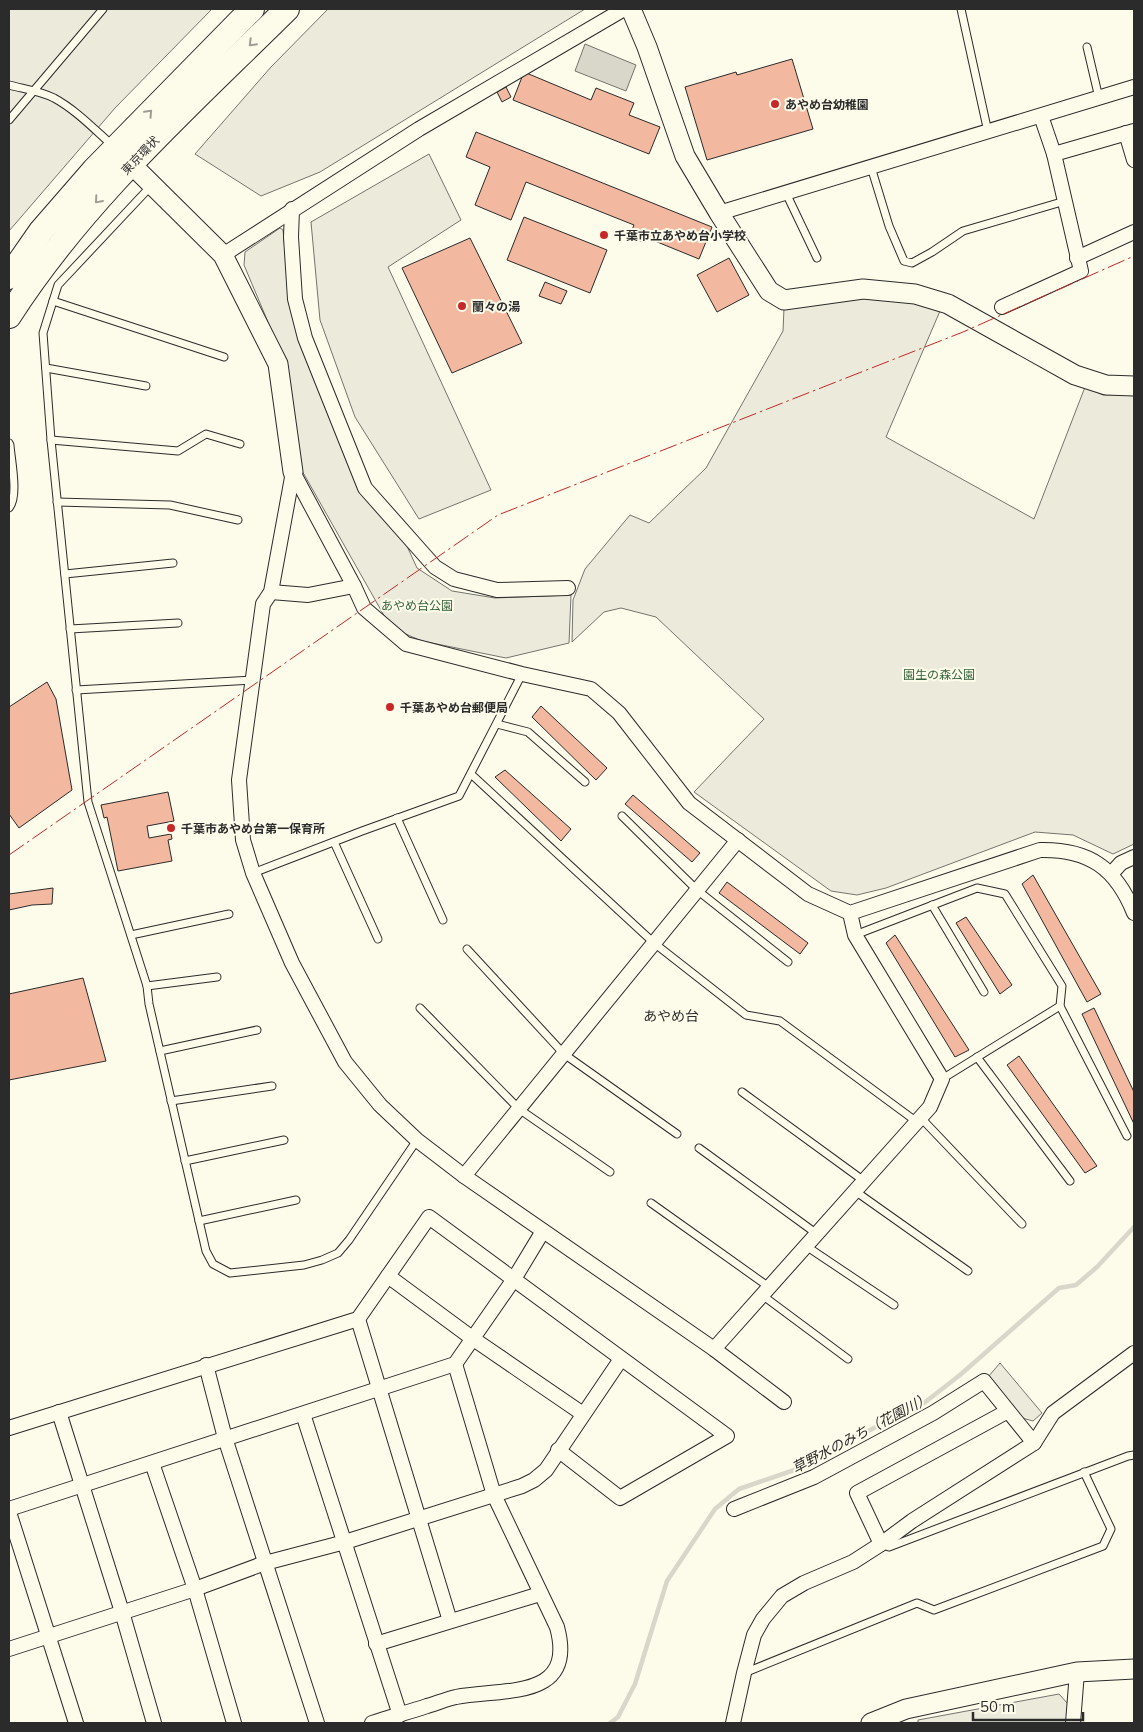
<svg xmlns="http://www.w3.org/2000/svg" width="1143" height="1732" viewBox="0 0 1143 1732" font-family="Mulish,'Noto Sans JP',sans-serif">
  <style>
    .green { fill: #ecebdb; stroke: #74746e }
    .parking { fill: #eceadb; stroke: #74746e }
    .water { fill: #d8d7c9; stroke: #74746e }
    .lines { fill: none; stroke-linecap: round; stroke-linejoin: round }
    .stream { stroke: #d8d7c9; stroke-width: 4.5 }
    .building { fill: #f2b8a0; stroke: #2b2b2b }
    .lane-casing { stroke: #2b2b2b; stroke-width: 9 }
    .street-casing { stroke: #2b2b2b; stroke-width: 16 }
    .secondary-casing { stroke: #2b2b2b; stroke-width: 21 }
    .highway-casing { stroke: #2b2b2b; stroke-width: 26 }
    .lane { stroke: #fdfbea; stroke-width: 7 }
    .street { stroke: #fdfbea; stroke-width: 14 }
    .secondary { stroke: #fdfbea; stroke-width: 19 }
    .highway { stroke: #fdfbea; stroke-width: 24 }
    .power { stroke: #c62828; stroke-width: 1; stroke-dasharray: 18 4 2.5 4; stroke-linecap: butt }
    .oneway { stroke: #9e9d94 }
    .poi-dot { fill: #c62828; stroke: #fdfbea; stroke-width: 2 }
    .labels { text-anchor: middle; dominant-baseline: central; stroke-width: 4; stroke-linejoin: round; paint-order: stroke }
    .poi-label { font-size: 12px; font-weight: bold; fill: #2b2b2b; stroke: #fdfbea; text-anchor: start }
    .street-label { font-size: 12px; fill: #2b2b2b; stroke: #fdfbea }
    .park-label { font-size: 12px; fill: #34623c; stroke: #fdfbea }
    .neighbourhood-label { font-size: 14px; fill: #2b2b2b; stroke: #fdfbea }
    .water-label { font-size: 14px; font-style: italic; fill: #2b2b2b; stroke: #fdfbea }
  </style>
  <rect width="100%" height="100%" fill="#fdfbea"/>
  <g class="green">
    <path d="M9,9H212L115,108L9,231Z"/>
    <path d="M328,9H585L320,172L261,196L195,154L271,67Z"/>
    <path d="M280,228L283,230L290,298L359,488L406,544L417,568L452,591L495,598L571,595L569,643L506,658L422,641L401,632L386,619L301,469L284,360L244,265L245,252Z"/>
    <path d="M880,298L910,302L940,311L886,437L1034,519L1085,387L1103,395L1134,394V844L1113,854L1073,835L1035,832L886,888L857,895L831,891L694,792L764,719L656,617L621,608L604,612L572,642L573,600L585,569L630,515L649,523L706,468L783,331L784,308L858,299Z"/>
    <path d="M1000,1363L1042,1413L1033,1421L1022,1418L988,1377Z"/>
    <path d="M1059,1694L1068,1704L1066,1723H918V1720Z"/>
  </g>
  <path class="parking" d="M429,154L461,220L388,267L491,490L419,519L355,417L320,320L311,222Z"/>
  <path class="water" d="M585,44L636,65L626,91L575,71Z"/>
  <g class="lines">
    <path class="stream" d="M610,1723L618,1717L635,1684L667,1581L715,1509L739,1489L803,1467L864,1433L924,1403L960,1375L1059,1288L1076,1285L1097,1267L1134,1227"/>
  </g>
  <g class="building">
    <path d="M792,59L813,129L707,160L685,87L736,72L737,75Z"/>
    <path d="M524,72L591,100L596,88L634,103L629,115L660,127L649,154L513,100Z"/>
    <path d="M506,87L511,97L502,102L497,92Z"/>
    <path d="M476,132L712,227L699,259L645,237L643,242L629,237L634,225L526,182L511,220L475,205L490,167L466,157Z"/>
    <path d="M524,217L607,250L590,293L507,260Z"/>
    <path d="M470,238L522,343L452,373L402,268Z"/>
    <path d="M729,258L749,295L717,312L697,275Z"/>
    <path d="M545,282L567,291L561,304L539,296Z"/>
    <path d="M47,682L56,699L72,790L19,828L9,814V707Z"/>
    <path d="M541,706L607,768L596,780L532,717Z"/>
    <path d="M505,770L571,829L561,841L495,777Z"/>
    <path d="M168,792L174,821L147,826L149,838L171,834L172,839L168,840L172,861L118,871L107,817L104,818L101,805Z"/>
    <path d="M633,795L700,853L692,862L625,804Z"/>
    <path d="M1033,875L1101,994L1087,1002L1022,884Z"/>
    <path d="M727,882L808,943L800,954L719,893Z"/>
    <path d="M53,888L52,904L32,905L9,910V894Z"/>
    <path d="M966,917L1012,985L1000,994L956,923Z"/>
    <path d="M895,935L969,1050L955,1057L886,943Z"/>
    <path d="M83,978L106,1061L9,1080V994Z"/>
    <path d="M1094,1008L1134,1092V1124L1082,1014Z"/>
    <path d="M1019,1056L1097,1166L1085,1173L1007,1065Z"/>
  </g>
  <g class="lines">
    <g class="lane-casing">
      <g id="lane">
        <path d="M961,9L988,132"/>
        <path d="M1087,47L1099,98"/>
        <path d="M9,85C24,89 40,91 54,98C76,110 94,129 112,145"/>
        <path d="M9,120L103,9"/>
        <path d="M871,167L889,226L904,261L912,263L932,252L963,231L1065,201"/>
        <path d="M151,186L58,285L43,333L51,440L88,802L147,986L149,1004L206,1251L213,1264L230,1273L304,1265L322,1260L338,1253L349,1240L417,1140"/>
        <path d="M786,193L817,258"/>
        <path d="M53,301L224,357"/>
        <path d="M46,368L146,386"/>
        <path d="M51,440L178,451L206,434L240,444"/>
        <path d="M9,443L10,445C11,460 19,497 9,508"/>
        <path d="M57,502L170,505L238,520"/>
        <path d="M65,574L173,563"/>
        <path d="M70,629L178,623"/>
        <path d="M76,690L253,680"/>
        <path d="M497,724L528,732L585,782"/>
        <path d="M471,774L654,943L746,1015L780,1021L917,1122"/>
        <path d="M622,816L697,890L788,962"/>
        <path d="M397,818L443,920"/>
        <path d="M334,842L378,939"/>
        <path d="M253,873L362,831L459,796L522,674"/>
        <path d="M932,905L984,992"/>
        <path d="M131,935L229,914"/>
        <path d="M855,935L977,888L1005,894L1062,986L1060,1006L1127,1136"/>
        <path d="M467,949L564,1054L677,1134"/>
        <path d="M147,986L217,977"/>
        <path d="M420,1008L519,1109L610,1172"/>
        <path d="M160,1051L257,1030"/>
        <path d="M977,1057L1070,1181"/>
        <path d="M942,1079L1060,1006"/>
        <path d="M742,1092L864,1181"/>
        <path d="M171,1101L272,1086"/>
        <path d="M921,1118L1022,1224"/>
        <path d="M699,1148L817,1234"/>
        <path d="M185,1161L284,1140"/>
        <path d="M855,1191L968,1271"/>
        <path d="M651,1203L769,1287"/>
        <path d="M199,1221L296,1200"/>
        <path d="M806,1246L894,1305"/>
        <path d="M762,1295L848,1359"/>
        <path d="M881,1544L889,1547L1128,1456L1134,1455"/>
        <path d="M744,1673L917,1603L934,1610L1103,1546L1111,1529L1084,1472"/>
      </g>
    </g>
    <g class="street-casing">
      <g id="street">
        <path d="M1126,133L1134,160"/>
        <path d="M1054,154L1134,131"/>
        <path d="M292,209L291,237L295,299L305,338L365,488L435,567L454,579L497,590L568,588"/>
        <path d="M719,213L1134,87"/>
        <path d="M223,255L419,129L624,9"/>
        <path d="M1077,258L1134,232"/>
        <path d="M1002,307L1081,271L1054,154L1041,116"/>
        <path d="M293,472L271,592L263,604L239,780L243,840L253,873L292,963L345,1062L380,1105L417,1140L464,1176L714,1349L784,1402"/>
        <path d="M293,472L354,586L364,608L406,644L522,674L591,689L619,713L689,803L808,894L850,913L1040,850C1089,849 1116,868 1134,913"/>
        <path d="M271,592L308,595L354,586"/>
        <path d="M1111,874L1121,863L1134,857"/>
        <path d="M464,1176L738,840"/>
        <path d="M388,1276L472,1338L583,1414"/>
        <path d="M358,1319L450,1621"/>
        <path d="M714,1349L930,1107L942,1079L855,935L850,913"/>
        <path d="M206,1365L225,1438L317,1723"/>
        <path d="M59,1412L122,1612L154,1723"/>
        <path d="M303,1414L400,1715"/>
        <path d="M9,1428L358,1319L429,1217L727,1436L620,1498L558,1450"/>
        <path d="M152,1463L195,1589L234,1723"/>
        <path d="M9,1509L455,1364L514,1279L543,1231"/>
        <path d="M734,1509L814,1477L933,1413L984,1381L1034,1443"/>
        <path d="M9,1512L76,1723"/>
        <path d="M881,1544L857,1493L1008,1411"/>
        <path d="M376,1644L540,1594"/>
        <path d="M9,1649L195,1589L265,1563L345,1542L522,1486L534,1480L546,1470L621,1359"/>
        <path d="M372,1723C390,1717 409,1712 427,1706C437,1703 447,1699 456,1697C503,1688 577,1701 557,1627L494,1495L455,1364"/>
        <path d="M733,1723L744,1673L754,1635L763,1619L782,1596L804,1583L853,1562L881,1544L912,1521L1034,1443L1053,1413L1134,1353"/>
        <path d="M1073,1723L1077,1672"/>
      </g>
    </g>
    <g class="secondary-casing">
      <g id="secondary">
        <path d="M631,9L647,47L685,156L719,213L769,291L784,300L863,289L915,294L948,304L1075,375L1106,385L1134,386"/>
        <path d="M122,155L223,255L278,364L293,472"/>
        <path d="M871,1723L906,1709L1077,1672L1134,1669"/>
      </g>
    </g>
    <g class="highway-casing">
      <g id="highway">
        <path d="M9,277L41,231L94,170L252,9"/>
        <path d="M9,316C84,199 189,106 287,9"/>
      </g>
    </g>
    <use href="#lane" class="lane"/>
    <use href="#street" class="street"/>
    <use href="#secondary" class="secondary"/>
    <use href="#highway" class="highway"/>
    <path class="power" d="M9,855L498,515L963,332L1134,256"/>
  </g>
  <defs><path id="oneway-chevron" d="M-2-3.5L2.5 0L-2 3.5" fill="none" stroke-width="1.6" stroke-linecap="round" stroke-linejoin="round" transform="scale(1.25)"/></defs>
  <g class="oneway">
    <use href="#oneway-chevron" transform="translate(252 43) rotate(135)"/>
    <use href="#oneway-chevron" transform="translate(149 113) rotate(-47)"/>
    <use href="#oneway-chevron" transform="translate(98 200) rotate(131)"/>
  </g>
  <g class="poi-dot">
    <circle cx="775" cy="104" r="5"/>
    <circle cx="604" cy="235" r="5"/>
    <circle cx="462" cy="306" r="5"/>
    <circle cx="390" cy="707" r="5"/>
    <circle cx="171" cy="828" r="5"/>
  </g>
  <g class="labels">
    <g class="poi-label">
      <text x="785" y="104">あやめ台幼稚園</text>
      <text x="614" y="235">千葉市立あやめ台小学校</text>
      <text x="472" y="306">蘭々の湯</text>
      <text x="400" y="707">千葉あやめ台郵便局</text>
      <text x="181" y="828">千葉市あやめ台第一保育所</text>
    </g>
    <g class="street-label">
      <text transform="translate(140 155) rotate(-46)">東京環状</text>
    </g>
    <g class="park-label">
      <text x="417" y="605">あやめ台公園</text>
      <text x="939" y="674">園生の森公園</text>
    </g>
    <g class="neighbourhood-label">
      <text x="671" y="1016">あやめ台</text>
    </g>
    <g class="water-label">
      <text transform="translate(861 1433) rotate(-28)">草野水のみち（花園川）</text>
    </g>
  </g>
  <rect width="1143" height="1732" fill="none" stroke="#2b2b2b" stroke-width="20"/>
  <path d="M973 1712v8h110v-8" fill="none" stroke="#2b2b2b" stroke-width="2.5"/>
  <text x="980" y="1712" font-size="15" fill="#2b2b2b" stroke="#fdfbea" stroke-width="4" paint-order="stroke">50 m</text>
</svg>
